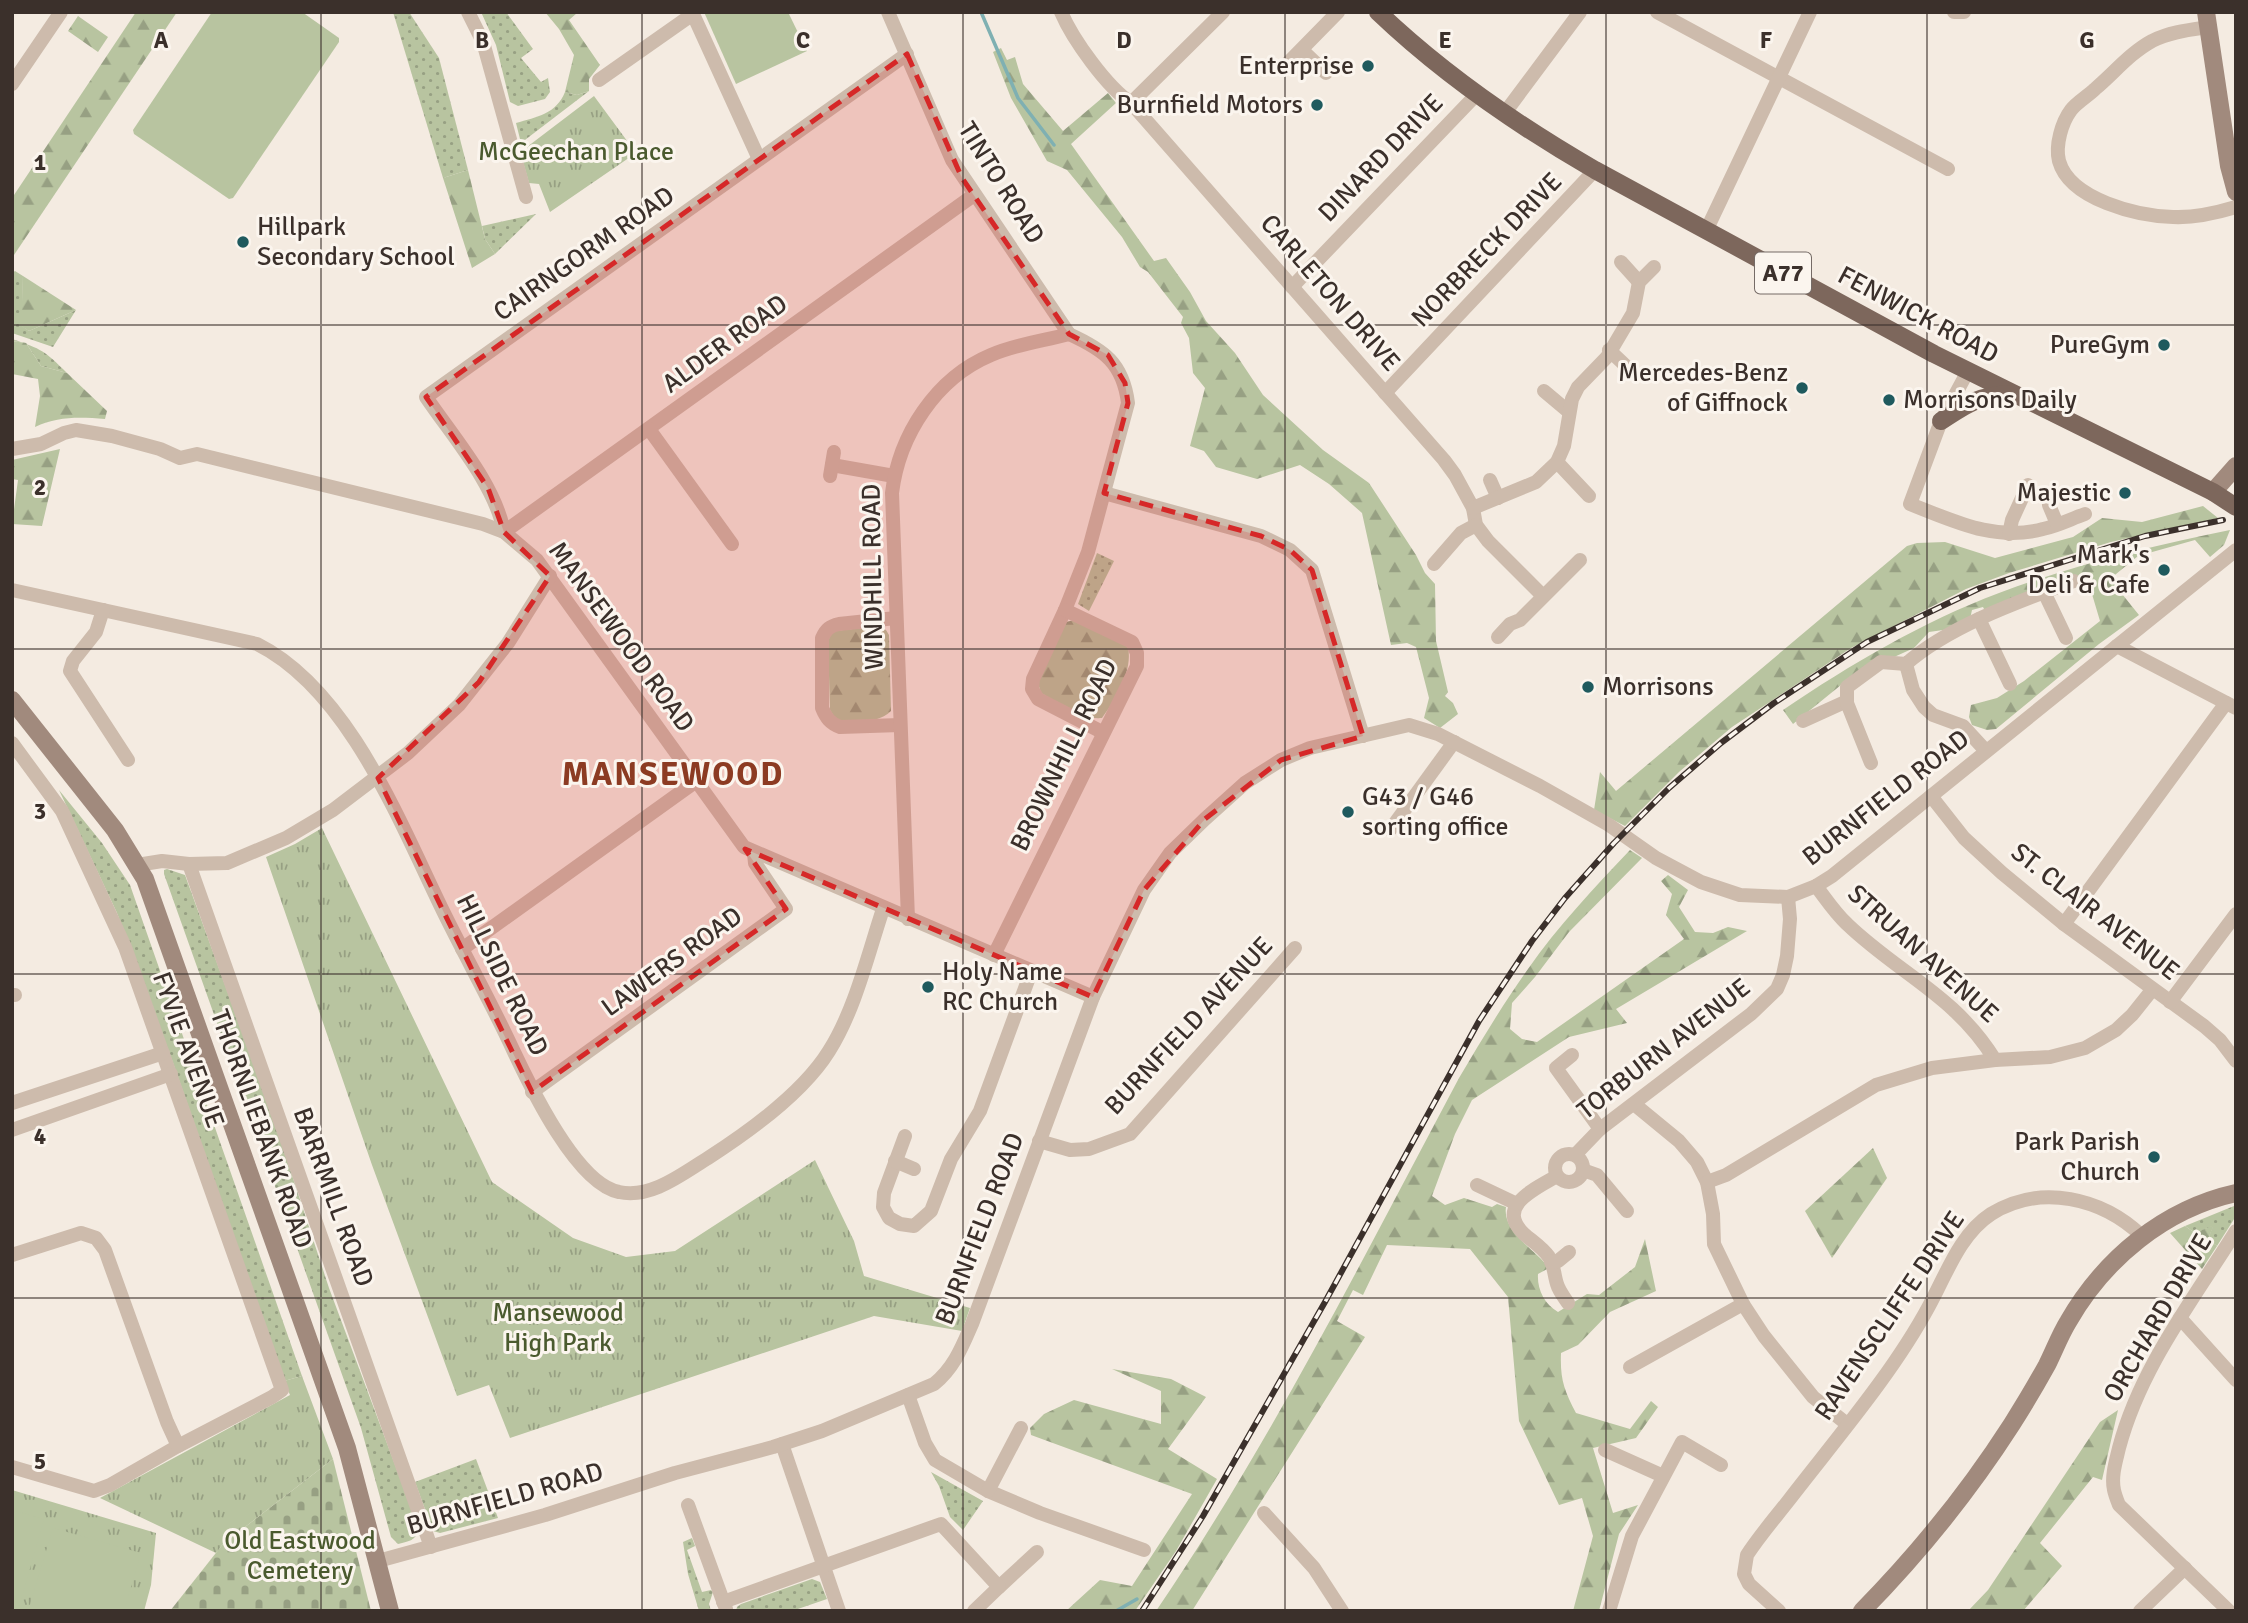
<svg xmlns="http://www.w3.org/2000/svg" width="2248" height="1623" viewBox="0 0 2248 1623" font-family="Signika,sans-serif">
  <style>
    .grass { fill: url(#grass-dots) }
    .forest { fill: url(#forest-firs) }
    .cemetery { fill: url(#cemetery-stones) }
    .park { fill: url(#park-tufts) }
    .pitch { fill: #b8c4a0 }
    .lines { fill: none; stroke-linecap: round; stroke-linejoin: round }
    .stream { stroke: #7fb0b2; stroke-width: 3.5 }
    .street { stroke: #cdbbac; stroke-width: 14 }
    .secondary { stroke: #a18a7d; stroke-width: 18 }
    .primary { stroke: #7d675c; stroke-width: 18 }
    .rail-casing { stroke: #3b302b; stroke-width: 6 }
    .rail { stroke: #fbf5ee; stroke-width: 3.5; stroke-dasharray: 10; stroke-linecap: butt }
    .marked { fill: #d62828; fill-opacity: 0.2; stroke: #d62828; stroke-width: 5; stroke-dasharray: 14 9; stroke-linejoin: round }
    .grid { fill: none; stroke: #3b302b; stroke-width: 2; stroke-opacity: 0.55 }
    .poi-dot { fill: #1f5a5e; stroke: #fbf5ee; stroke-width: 2.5 }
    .labels { text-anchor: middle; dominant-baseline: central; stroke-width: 6; stroke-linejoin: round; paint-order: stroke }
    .shield { fill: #fbf5ee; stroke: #756b66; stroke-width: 2 }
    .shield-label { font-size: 24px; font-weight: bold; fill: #3b302b }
    .poi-label { font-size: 26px; fill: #3b302b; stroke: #fbf5ee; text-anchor: end }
    .park-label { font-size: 26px; fill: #4a5a2e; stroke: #fbf5ee }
    .street-label { font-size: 26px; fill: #3b302b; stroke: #fbf5ee }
    .district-label { font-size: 33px; font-weight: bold; letter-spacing: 2px; fill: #8c3b22; stroke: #fbf5ee }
    .grid-label { font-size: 23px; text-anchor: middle; font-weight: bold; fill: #3b302b; stroke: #fbf5ee; stroke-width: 6; stroke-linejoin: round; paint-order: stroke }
  </style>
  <defs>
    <pattern id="grass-dots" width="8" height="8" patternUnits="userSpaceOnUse" patternTransform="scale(1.75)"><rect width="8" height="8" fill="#b8c4a0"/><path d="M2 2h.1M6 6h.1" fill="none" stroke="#97a083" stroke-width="1.8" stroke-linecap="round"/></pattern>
    <pattern id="forest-firs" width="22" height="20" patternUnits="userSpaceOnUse" patternTransform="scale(1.75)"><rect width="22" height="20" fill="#b8c4a0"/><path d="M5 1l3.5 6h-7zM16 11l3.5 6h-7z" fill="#97a083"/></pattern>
    <pattern id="cemetery-stones" width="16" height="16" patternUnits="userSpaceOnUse" patternTransform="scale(1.75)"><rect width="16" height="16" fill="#b8c4a0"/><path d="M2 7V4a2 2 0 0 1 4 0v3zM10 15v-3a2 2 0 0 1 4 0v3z" fill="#97a083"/></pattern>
    <pattern id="park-tufts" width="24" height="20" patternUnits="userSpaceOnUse" patternTransform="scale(1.75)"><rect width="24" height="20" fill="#b8c4a0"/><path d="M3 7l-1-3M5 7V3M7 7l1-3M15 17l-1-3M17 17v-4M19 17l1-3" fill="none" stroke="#97a083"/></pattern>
  </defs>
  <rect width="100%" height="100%" fill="#f4ebe1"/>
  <g class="grass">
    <path d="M393,12H409L439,58L468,170L443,178Z"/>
    <path d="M481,12H506L533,49L521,58L541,82L548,78L550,92L545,99L518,106L510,102L496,45Z"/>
    <path d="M589,91L521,143L516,123C537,117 556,114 565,92L577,95Z"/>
    <path d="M536,214L495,254L485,239L482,226Z"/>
    <path d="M15,271L23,276L22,326L29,331L76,310L53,347L12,333V273Z"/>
    <path d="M12,339C42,349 45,351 67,373L41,366L26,343L12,341Z"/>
    <path d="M1097,553L1114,561L1089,611L1078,604Z"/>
    <path d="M59,790L102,843L130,885L302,1376L284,1381L172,1060L117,913Z"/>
    <path d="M167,869L185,875L272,1114L329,1288L419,1529C415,1541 410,1541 398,1544L391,1537L361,1428L164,874V870Z"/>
    <path d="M2234,1206L2236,1216L2217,1246L2208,1239L2213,1226L2195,1233L2185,1226Z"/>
    <path d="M476,1459L498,1518L440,1533L433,1531L415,1482Z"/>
    <path d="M931,1472L983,1501L963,1530L950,1517L939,1486Z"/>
    <path d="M692,1538L695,1546L687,1550L702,1592L711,1590L713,1592L709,1604L711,1611H699L688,1574L683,1542Z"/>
    <path d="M812,1579L820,1582L827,1599L792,1611H736L737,1607L741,1604Z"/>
  </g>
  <g class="forest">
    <path d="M136,12H177L12,258V198Z"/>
    <path d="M545,12L577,13L569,20L600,65L589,79V91L577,95L565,92L574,55L559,29Z"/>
    <path d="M78,16L108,37L98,52L68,31Z"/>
    <path d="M1001,48L1007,60L1015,57L1023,84L1063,131L1108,93L1116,103L1071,144L1154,261L1166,258L1190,292L1206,321L1235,353L1263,395L1323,450L1369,483L1416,555L1425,573L1435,584L1436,641L1448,692L1445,696L1453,703L1458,714L1440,728L1424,718L1429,698L1416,647L1407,643L1391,645L1362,513L1329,484L1300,465L1257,479L1216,467L1204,451L1190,446L1205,388L1193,373L1189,338L1181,323L1183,317L1148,272L1140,267L1122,237L1067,170L1047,161L1011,98L993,52Z"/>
    <path d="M468,170L485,239L495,254L472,268L443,178Z"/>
    <path d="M23,276L76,310L29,331L21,326Z"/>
    <path d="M12,341L26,343L41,366L67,373L107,411L105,419C80,417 58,416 35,427L40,396L38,379L12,374Z"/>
    <path d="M60,449L42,526L12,524L18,480L12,479V460Z"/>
    <path d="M2203,506L2218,518L2111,542L2009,573L1966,589L1851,648L1732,727L1679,772L1625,826L1594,810L1600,772L1616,791L1907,546L1917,543L1945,542L1995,558L2073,537L2102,518L2142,522Z"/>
    <path d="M2230,530L2224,545L2210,557L2195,540L2138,556L2110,579L2139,615L2099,644L1996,729L1987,730L1972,725L1969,717L1971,705L1997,698L2024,681L2100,621L2089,584L2078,576L2044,584L1986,613L1983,607L1972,610L1970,619L1950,629L1929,632L1914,648L1852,676L1793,724L1783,710C1851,664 1922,622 1999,593C2074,565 2151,546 2230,530Z"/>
    <path d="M1074,620L1128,647C1133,671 1116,699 1102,718C1080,720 1059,703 1041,693L1038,683L1066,622Z"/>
    <path d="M879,626L886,630L889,635L891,711C882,721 855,725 842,722C836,720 833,715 830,710L828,641L830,636L835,631Z"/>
    <path d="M1630,850L1642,858L1569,932L1535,977L1512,1003L1510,1029L1522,1039L1537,1042L1684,939L1666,915L1672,894L1661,881L1668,875L1688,890L1679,907L1695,932L1713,933L1728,927L1747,931L1616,1009L1627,1023L1569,1037L1472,1100L1455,1134L1432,1196L1445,1205L1464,1198L1492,1207L1497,1204L1506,1207C1502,1232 1536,1250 1549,1268L1538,1274C1537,1289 1544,1304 1558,1312L1587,1294L1599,1295L1635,1267L1645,1239L1656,1291L1610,1312L1578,1345L1561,1353C1560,1379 1564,1390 1576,1413L1630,1429L1651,1401L1658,1407L1636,1438L1593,1448L1613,1513L1638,1505L1619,1534L1599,1611H1573L1593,1536L1582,1498L1559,1505L1519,1421L1508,1297L1470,1249L1387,1245L1363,1295L1353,1290L1337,1321L1365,1337L1192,1611H1156C1271,1442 1363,1258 1459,1078C1481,1041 1503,1004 1528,969C1558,926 1594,888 1630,850Z"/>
    <path d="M1873,1148L1887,1178L1832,1258L1805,1211Z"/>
    <path d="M2214,1225L2208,1239L2217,1246L2202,1269L2170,1233L2185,1226L2195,1233Z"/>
    <path d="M1112,1369L1171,1379L1206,1397L1168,1449L1217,1479L1176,1551L1135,1611H1066L1100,1580L1132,1586L1192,1494L1031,1435L1030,1428L1044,1414L1074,1400L1161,1424V1391Z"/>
    <path d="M2118,1410L2102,1480L2093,1477L2040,1543L2062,1566L2023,1611H1968L1988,1590L2100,1422Z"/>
  </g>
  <path class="cemetery" d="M333,1459L371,1611H170L223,1544Z"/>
  <g class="park">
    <path d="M594,96L636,153L550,212L539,184L529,183L521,155L523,150Z"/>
    <path d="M322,828L492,1182L573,1238L626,1257L675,1251L815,1160L854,1241L864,1276L970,1308L962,1331L874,1316L510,1438L489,1385L457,1396L372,1165L266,857L295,844Z"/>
    <path d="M302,1376L333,1459L223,1544L216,1553L100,1498L290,1395L284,1381Z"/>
    <path d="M12,1490L156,1533L151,1585L144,1611H12Z"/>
  </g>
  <g class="pitch">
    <path d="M212,12H302L339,38V42L233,198L229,199L134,134L133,130Z"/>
    <path d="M704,12H788L807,51L736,84Z"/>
    <path d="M12,1510L44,1519L18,1611H12Z"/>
    <path d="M53,1528L141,1553L124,1611H28Z"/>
  </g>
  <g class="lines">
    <g class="stream">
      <path d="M981,12L1018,98L1054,145"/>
      <path d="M1116,1611L1137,1599"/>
    </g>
    <g class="street">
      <path d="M468,12L483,42L526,197"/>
      <path d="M692,12L759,159"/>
      <path d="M888,12L952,160L1069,334"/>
      <path d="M1061,12C1073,40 1107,87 1131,103L1444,460L1455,475L1473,508L1476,525L1488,541L1543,596"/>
      <path d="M1657,12L1948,169"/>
      <path d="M1954,12H1964"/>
      <path d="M2209,27C2189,30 2170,32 2152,41C2130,53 2114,73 2095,89C2088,96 2077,102 2071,110C2062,122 2055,145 2059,161C2070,200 2138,216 2173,217C2193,218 2216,213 2236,207"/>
      <path d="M1302,50L1326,73"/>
      <path d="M907,54L426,397C453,437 495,484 504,532L974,195"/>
      <path d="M1287,64L1338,12"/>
      <path d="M599,80L693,14"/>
      <path d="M12,84L61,12"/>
      <path d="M1131,103L1223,12"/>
      <path d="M1504,114L1580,12"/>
      <path d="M1706,231L1810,12"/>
      <path d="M1621,262L1639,282"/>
      <path d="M1292,287L1476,95"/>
      <path d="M1069,334C1104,350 1123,363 1128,403L1088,552L1065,610L1033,679L1032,689L1038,699L1102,732"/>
      <path d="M1609,350L1628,368"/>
      <path d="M1968,371L1941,421L1910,504C1954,521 1995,542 2043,529C2057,526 2071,519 2085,514"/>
      <path d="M1544,391L1569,412"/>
      <path d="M1385,393L1595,170"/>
      <path d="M649,429L732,544"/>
      <path d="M12,449L41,444L64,433L76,430L112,436L160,449L180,458L197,454L483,524L504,532L537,560L744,847L1093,997"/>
      <path d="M1557,462L1589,496"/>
      <path d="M832,465L894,476"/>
      <path d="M830,476L834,452"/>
      <path d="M1490,480L1498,498"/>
      <path d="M1104,493L1261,536L1290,550L1312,570L1363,736"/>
      <path d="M2049,505L2057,524"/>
      <path d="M1473,508L1536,482L1557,462L1564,446L1572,399L1578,387L1607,357L1633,313L1639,282L1654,267"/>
      <path d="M2009,534L2012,520L2028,485"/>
      <path d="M1434,564L1461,533L1476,525"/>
      <path d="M12,590L257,644C349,690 400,823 443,911C466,958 492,1004 514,1052C531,1088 577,1184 619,1192C651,1199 682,1174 708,1158C750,1131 803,1093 829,1051C855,1010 868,954 883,909"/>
      <path d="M2044,592L2066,638"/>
      <path d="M103,610L96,632L73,661L70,671L128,760"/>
      <path d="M896,618L839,624C830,626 826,629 822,638V708C826,718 830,723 840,727L900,725"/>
      <path d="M1979,619L2010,684"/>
      <path d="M1498,637L1510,624L1520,620L1580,560"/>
      <path d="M2117,646L2236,708"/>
      <path d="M1906,664L1913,690L1924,707L1933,715L1963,726L1986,751"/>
      <path d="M1803,721L1847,701"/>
      <path d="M12,743L62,811L125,947L282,1390L272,1397L178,1446L110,1485L94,1491L12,1467"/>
      <path d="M1871,763L1847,703V687L1881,662L1906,664C1949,626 2020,601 2074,581"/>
      <path d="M1931,796L1964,838L2002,873L2064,924L2204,1026L2220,1040L2236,1061"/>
      <path d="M1390,830L1454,742"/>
      <path d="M189,864L431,1547"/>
      <path d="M137,865L162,861L189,864L227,863L286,838L333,810L408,753L459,705L508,643L550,576"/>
      <path d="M1816,886C1826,899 1835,913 1847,924C1899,974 1955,995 1995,1060"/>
      <path d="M908,919L892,493C899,435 936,378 991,355C1016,344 1043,341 1069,334"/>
      <path d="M2064,924L2226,703"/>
      <path d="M462,949L695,782"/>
      <path d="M994,955L1137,666V653L1132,642L1065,610"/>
      <path d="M12,995H15"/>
      <path d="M2170,1002L2236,914"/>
      <path d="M1572,1055L1556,1068L1600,1129"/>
      <path d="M532,1092L786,909L755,863L754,853"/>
      <path d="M12,1103L163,1053"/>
      <path d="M1634,1104L1679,1141L1697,1162L1707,1182L1713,1214L1714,1244L1743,1304L1764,1336L1813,1397L1847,1424"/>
      <path d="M12,1130L171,1074"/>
      <path d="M905,1136L884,1193L883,1207L889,1218L900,1224L914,1226L931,1211L951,1159L980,1111L1031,972"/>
      <path d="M1039,1141L1070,1150L1089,1149L1130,1134L1295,948"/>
      <circle cx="1569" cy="1168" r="14"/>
      <path d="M1575,1155L1600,1129L1751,1014L1777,989L1783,975L1787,956L1790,919L1788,897"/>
      <path d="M895,1161L914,1169"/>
      <path d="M1583,1170L1597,1175L1627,1211"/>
      <path d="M1557,1176C1535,1189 1495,1206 1524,1234C1532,1241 1543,1248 1549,1257C1554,1264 1554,1275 1557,1284C1559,1291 1564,1297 1568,1303"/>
      <path d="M1707,1182L1726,1175L1876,1085L1932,1068L1995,1060L2050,1057L2085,1048L2116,1030L2132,1015L2152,990"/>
      <path d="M1477,1185L1517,1204"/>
      <path d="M12,1255L81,1233L96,1238L105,1250L167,1422L178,1446"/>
      <path d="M1551,1262L1558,1261L1569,1252"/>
      <path d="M2180,1318L2236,1380"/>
      <path d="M1630,1367L1743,1304"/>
      <path d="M908,1395L925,1443L935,1460L988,1491L1040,1513L1144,1550"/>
      <path d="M782,1444L839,1611"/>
      <path d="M1605,1450L1663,1476"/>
      <path d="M988,1491L1021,1428"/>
      <path d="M688,1505L726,1609"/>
      <path d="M1264,1513L1314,1568L1342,1611"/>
      <path d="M378,1561L545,1515L675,1473L773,1447L822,1431L934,1384C954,1368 962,1347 972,1324L1093,997L1144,890L1170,853L1205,819L1245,783L1281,760L1310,748L1409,725L1438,734L1540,786L1609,825L1656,858L1701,882L1740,895L1788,897L1816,886L1832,876L2236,550"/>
      <path d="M999,1587L1037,1552"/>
      <path d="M723,1602L941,1524L999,1587L974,1611"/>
      <path d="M1609,1611L1632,1536L1682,1442L1721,1465"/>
      <path d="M1779,1611L1749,1584L1744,1574L1747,1555C1760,1535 1775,1518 1789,1500C1836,1439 1893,1373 1929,1306C1946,1275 1960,1234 1991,1214C2041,1183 2102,1198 2142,1236"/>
      <path d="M2140,1611L2185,1568"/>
      <path d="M2229,1611L2119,1505C2117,1500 2115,1495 2114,1490C2111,1476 2116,1461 2119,1448C2140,1368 2193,1300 2236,1231"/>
    </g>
    <g class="secondary">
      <path d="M2206,12L2229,166L2236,192"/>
      <path d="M2213,492L2236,466"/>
      <path d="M12,700L115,830L145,879L347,1448L390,1611"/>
      <path d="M1862,1611C1918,1554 1969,1491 2012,1424C2024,1405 2036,1385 2047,1365C2054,1351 2060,1335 2068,1322C2104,1259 2164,1209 2236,1193"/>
    </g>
    <g class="primary">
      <path d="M1378,12C1444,75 1517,125 1595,170L1934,354L2213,492L2236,507"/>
      <path d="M1941,421C1968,403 1980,395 2013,394"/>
    </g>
    <g class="rail-casing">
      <path id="rail" d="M1142,1611L1203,1516L1325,1302L1479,1021L1532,941L1565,898L1614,843L1669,788L1721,743L1774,703L1867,642L1980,588L2145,536L2223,520"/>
    </g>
    <use href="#rail" class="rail"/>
  </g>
  <path class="marked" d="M907,54L962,178L1069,334L1108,355L1125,383L1128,403L1104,493L1261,536L1290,550L1312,570L1363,736L1281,760L1205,819L1144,890L1093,997L745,849L786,909L532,1092L378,778L479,682L550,576L504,532L488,488L426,397Z"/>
  <path class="grid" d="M321,12V1611M642,12V1611M963,12V1611M1285,12V1611M1606,12V1611M1927,12V1611M12,325H2236M12,649H2236M12,974H2236M12,1298H2236"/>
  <g class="poi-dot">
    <circle cx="1368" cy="66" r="7"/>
    <circle cx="1317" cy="105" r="7"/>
    <circle cx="243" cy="242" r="7"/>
    <circle cx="2164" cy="345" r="7"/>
    <circle cx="1802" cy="388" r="7"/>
    <circle cx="1889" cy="400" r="7"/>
    <circle cx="2125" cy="493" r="7"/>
    <circle cx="2164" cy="570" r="7"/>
    <circle cx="1588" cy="687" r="7"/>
    <circle cx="1348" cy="812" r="7"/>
    <circle cx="928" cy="987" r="7"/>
    <circle cx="2154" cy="1157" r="7"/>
  </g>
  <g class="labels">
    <rect class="shield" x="1755" y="252.5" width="56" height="41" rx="5"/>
    <g class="shield-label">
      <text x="1783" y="273">A77</text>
    </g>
    <g class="poi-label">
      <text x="1354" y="66">Enterprise</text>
      <text x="1303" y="105">Burnfield Motors</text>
      <text x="257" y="227" text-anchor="start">Hillpark<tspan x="257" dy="30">Secondary School</tspan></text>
      <text x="2150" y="345">PureGym</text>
      <text x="1788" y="373">Mercedes-Benz<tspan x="1788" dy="30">of Giffnock</tspan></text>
      <text x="1903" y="400" text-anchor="start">Morrisons Daily</text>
      <text x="2111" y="493">Majestic</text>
      <text x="2150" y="555">Mark's<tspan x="2150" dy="30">Deli &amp; Cafe</tspan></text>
      <text x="1602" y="687" text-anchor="start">Morrisons</text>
      <text x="1362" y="797" text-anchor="start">G43 / G46<tspan x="1362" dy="30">sorting office</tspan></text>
      <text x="942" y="972" text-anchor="start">Holy Name<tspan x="942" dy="30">RC Church</tspan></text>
      <text x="2140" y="1142">Park Parish<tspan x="2140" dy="30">Church</tspan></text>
    </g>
    <g class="park-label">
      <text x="576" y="152">McGeechan Place</text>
      <text x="558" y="1313">Mansewood<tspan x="558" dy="30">High Park</tspan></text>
      <text x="300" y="1541">Old Eastwood<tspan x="300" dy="30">Cemetery</tspan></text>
    </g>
    <g class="street-label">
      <text transform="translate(1381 158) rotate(-46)">DINARD DRIVE</text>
      <text transform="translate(1001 183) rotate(58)">TINTO ROAD</text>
      <text transform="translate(1487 250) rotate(-46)">NORBRECK DRIVE</text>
      <text transform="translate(584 254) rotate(-35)">CAIRNGORM ROAD</text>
      <text transform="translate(1330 293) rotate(49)">CARLETON DRIVE</text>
      <text transform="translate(1918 315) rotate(28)">FENWICK ROAD</text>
      <text transform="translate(725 344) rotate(-36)">ALDER ROAD</text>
      <text transform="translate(873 577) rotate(-91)">WINDHILL ROAD</text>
      <text transform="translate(621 637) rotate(54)">MANSEWOOD ROAD</text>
      <text transform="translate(1064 755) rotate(-64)">BROWNHILL ROAD</text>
      <text transform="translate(1886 798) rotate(-38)">BURNFIELD ROAD</text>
      <text transform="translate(2095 912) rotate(38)">ST. CLAIR AVENUE</text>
      <text transform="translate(1923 954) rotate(42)">STRUAN AVENUE</text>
      <text transform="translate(672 962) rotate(-36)">LAWERS ROAD</text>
      <text transform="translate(502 975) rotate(64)">HILLSIDE ROAD</text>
      <text transform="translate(1189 1026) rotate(-47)">BURNFIELD AVENUE</text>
      <text transform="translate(1664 1049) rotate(-38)">TORBURN AVENUE</text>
      <text transform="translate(188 1050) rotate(70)">FYVIE AVENUE</text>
      <text transform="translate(261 1129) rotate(70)">THORNLIEBANK ROAD</text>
      <text transform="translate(333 1197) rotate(70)">BARRMILL ROAD</text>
      <text transform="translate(980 1229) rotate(-69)">BURNFIELD ROAD</text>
      <text transform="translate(1890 1316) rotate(-56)">RAVENSCLIFFE DRIVE</text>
      <text transform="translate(2158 1318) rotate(-60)">ORCHARD DRIVE</text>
      <text transform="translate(505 1499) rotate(-16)">BURNFIELD ROAD</text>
    </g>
    <g class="district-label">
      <text x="673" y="774">MANSEWOOD</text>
    </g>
  </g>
  <g class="grid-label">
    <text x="161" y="48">A</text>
    <text x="482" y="48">B</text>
    <text x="803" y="48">C</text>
    <text x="1124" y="48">D</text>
    <text x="1445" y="48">E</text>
    <text x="1766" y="48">F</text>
    <text x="2087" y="48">G</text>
    <text x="40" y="170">1</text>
    <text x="40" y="495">2</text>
    <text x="40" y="819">3</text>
    <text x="40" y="1144">4</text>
    <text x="40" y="1469">5</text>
  </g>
  <rect width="2248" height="1623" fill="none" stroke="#3b302b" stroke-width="28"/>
</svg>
